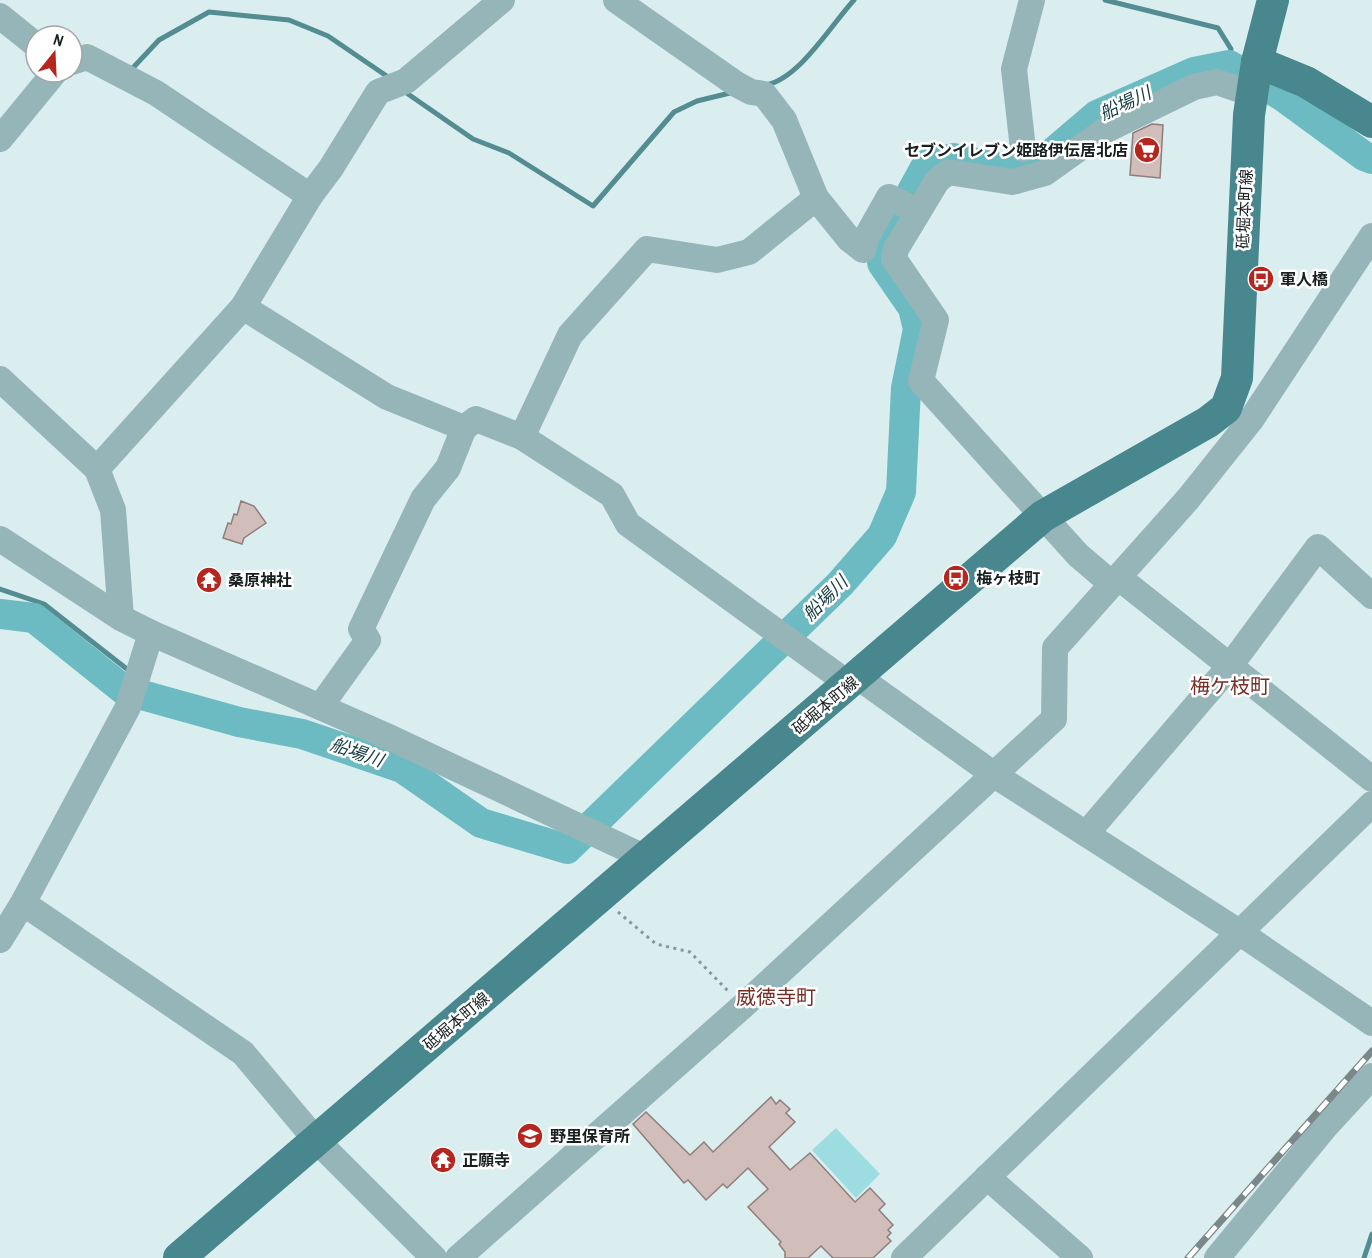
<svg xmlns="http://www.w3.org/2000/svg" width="1372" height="1258" viewBox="0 0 1372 1258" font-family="'Archivo Narrow','Noto Sans JP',sans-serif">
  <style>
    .green { fill: #9ddde2 }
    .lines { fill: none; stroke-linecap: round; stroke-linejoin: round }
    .stream { stroke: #538c91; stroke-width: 5 }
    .river { stroke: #6cbbc2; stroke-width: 30 }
    .building { fill: #d1bebb; stroke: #8f7e7c; stroke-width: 1.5 }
    .path { stroke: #899799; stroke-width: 3; stroke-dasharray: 3 4.5; stroke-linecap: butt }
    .minor { stroke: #95b5b8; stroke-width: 26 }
    .major { stroke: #47878d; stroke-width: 32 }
    .rail-casing { stroke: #7b8889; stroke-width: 7 }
    .rail { stroke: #fff; stroke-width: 4.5; stroke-dasharray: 14; stroke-linecap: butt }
    .labels { text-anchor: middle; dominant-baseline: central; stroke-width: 5; stroke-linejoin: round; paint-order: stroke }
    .poi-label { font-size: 16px; font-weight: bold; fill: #181f1f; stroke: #fff; text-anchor: start }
    .street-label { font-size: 16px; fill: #181f1f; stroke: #fff }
    .water-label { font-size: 18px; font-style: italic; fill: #153b3f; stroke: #fff }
    .quarter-label { font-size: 20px; fill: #742e26; stroke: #fff }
  </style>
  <rect width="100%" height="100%" fill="#daeef0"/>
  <path class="green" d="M836,1128L880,1174L856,1198L812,1150Z"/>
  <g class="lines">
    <g class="stream">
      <path d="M1105,0L1218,28L1231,49L1229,65"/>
      <path d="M129,72L159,40L209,12L289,20L328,36L391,79"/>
      <path d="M766,85C800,78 831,25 854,0"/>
      <path d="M408,94L473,139L509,153L593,206L674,112L697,101L734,92"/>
      <path d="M0,589L44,604L132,673"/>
      <path d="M144,681L152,687L190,698L239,722"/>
      <path d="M1364,1258L1372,1234"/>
    </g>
    <path class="river" d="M0,614L34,618L124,690L239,722L302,734L402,768L481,823L567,849L840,584L882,536L901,492L906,388L918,329L913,308L882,263L884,242L927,164L953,158L1004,169L1050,155L1097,115L1194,72L1229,65L1282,96L1364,156L1372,159"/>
  </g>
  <g class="building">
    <path d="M1152,124L1163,125L1160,178L1130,175L1133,133Z"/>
    <path d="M241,501L254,506L266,523L244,538L242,544L223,538L228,523L231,524L234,514L237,515Z"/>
    <path d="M771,1097L776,1104L780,1100L790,1109L786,1113L795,1122L769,1147L790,1170L810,1153L855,1202L870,1188L885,1204L879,1210L893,1225L888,1230L891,1233L887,1237L891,1241L873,1258H833L821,1246L808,1258H785V1252L779,1244L781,1242L748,1207L768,1189L748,1168L727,1188L723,1184L706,1200L688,1180L684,1183L633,1124L646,1112L690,1155L704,1142L713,1152Z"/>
  </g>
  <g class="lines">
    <path class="path" d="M618,912L656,944L690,952L729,992"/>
    <g class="minor">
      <path d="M616,0L736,84L751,92L764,94L784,120L816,198L849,239L863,250L867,236L889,197L917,211"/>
      <path d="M0,16L36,45"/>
      <path d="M72,62L87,57L156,93L310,196"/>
      <path d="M0,139L55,72"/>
      <path d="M1023,149L1014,69L1032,0"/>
      <path d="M243,307L387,397L464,428L476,419L522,437L612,495L628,524L849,684"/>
      <path d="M0,379L97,469"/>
      <path d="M522,437L570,335L647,249L717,260L749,252L816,198"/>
      <path d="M0,539L121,618L151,633L391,738L644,857"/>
      <path d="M1112,584L1078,555L921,381L936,320L894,259L896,249L937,181L948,172L1012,182L1045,173L1104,131L1194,87L1217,82L1252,94"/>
      <path d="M1112,584L1123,581L1372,779"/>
      <path d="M121,618L113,510L97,469L243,307L310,196L331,168L378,92L406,81L502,0"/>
      <path d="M858,677L996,776L1239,932L1372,1023"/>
      <path d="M320,707L368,640L361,629L423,499L448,468L464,428"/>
      <path d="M1086,834L1230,666L1318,547L1372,596"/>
      <path d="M23,903L243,1053L316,1140L434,1258"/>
      <path d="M0,940L23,903L128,707L151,633"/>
      <path d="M987,1177L1080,1258"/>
      <path d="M458,1258L743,1006L1054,719L1055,648L1188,499L1251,420L1372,236"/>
      <path d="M904,1258L1372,804"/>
      <path d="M1217,1258L1326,1126L1372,1076"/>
    </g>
    <g class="major">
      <path d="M1257,62L1306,82L1372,122"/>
      <path d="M179,1258L1043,516L1208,422L1226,408L1237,378L1249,115L1257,62L1273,0"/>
    </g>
    <g class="rail-casing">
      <path id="rail" d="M1188,1258L1372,1051"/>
    </g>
    <use href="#rail" class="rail"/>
  </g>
  <defs>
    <g id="supermarket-disc" transform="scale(1.35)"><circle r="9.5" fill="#b5261e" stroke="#fff"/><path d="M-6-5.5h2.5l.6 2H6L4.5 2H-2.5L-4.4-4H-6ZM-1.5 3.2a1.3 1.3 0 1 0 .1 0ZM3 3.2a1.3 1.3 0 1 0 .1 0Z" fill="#fff"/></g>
    <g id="bus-disc" transform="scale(1.35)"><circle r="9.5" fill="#b5261e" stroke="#fff"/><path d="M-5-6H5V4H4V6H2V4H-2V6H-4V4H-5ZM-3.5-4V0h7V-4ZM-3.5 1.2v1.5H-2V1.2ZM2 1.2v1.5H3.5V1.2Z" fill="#fff"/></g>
    <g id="temple-disc" transform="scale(1.35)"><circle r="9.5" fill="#b5261e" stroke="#fff"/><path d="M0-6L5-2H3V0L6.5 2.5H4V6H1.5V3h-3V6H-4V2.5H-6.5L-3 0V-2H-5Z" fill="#fff"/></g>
    <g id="school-disc" transform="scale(1.35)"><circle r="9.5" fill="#b5261e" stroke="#fff"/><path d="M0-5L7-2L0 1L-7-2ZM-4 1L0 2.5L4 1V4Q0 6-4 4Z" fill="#fff"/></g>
  </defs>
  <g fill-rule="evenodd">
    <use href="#supermarket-disc" x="1147" y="150"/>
    <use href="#bus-disc" x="1261" y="279"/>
    <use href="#bus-disc" x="956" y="578"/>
    <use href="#temple-disc" x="209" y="580"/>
    <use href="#school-disc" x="530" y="1136"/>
    <use href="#temple-disc" x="443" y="1160"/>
  </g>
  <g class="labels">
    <g class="poi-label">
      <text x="1128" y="150" text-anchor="end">セブンイレブン姫路伊伝居北店</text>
      <text x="1280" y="279">軍人橋</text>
      <text x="976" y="578">梅ヶ枝町</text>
      <text x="228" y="580">桑原神社</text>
      <text x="550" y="1136">野里保育所</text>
      <text x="462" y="1160">正願寺</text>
    </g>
    <g class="street-label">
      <text transform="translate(1244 209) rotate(-87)">砥堀本町線</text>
      <text transform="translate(825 705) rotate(-40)">砥堀本町線</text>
      <text transform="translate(456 1021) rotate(-40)">砥堀本町線</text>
    </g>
    <g class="water-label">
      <text transform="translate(1125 103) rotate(-25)">船場川</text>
      <text transform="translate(825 598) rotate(-45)">船場川</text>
      <text transform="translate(357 752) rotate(19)">船場川</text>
    </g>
    <g class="quarter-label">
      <text x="1230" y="685">梅ケ枝町</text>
      <text x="776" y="996">威徳寺町</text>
    </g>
  </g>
  <g transform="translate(54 54) rotate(18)"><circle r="28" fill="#ffffff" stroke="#a3a5a5" stroke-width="1.5"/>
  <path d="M0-4.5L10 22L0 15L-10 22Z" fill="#b5261e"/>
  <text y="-9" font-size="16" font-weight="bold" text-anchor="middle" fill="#181f1f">N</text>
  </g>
</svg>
